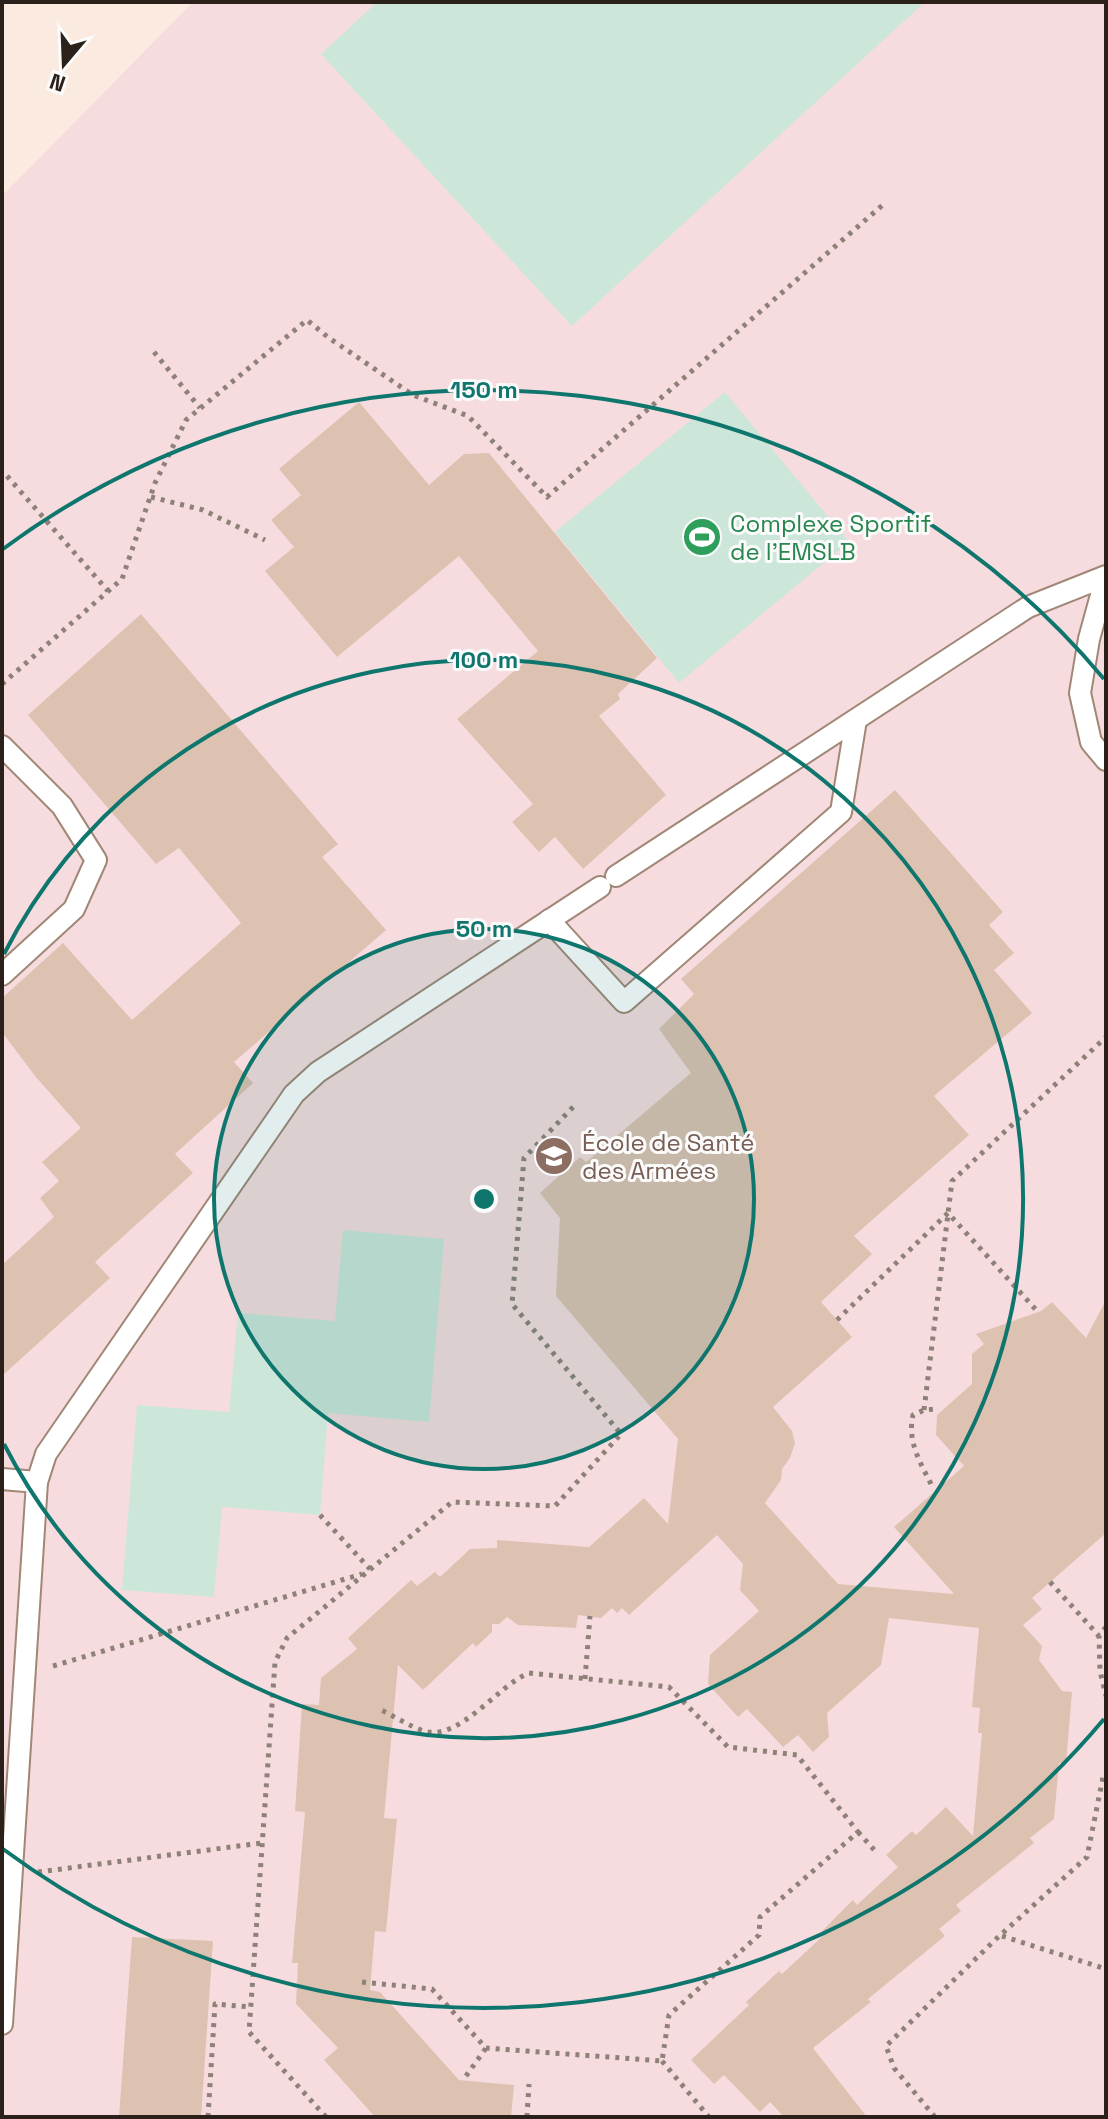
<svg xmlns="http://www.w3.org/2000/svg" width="1108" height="2119" viewBox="0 0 1108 2119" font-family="'Space Grotesk',sans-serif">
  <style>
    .education { fill: #f7dcdf }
    .green { fill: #cde6da }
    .building { fill: #dec2b1 }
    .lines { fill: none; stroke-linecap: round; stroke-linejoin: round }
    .lane-casing { stroke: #a18776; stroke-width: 24 }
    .path { stroke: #8e8178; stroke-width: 5; stroke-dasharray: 4 6; stroke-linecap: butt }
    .lane { stroke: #fff; stroke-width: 20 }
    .ring { fill: none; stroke: #0f766e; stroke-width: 4 }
    .labels { text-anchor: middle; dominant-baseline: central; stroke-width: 6; stroke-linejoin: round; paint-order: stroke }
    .leisure-label { font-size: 24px; fill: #27864d; stroke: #fbfbfb; text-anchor: start }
    .education-label { font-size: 24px; fill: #785e54; stroke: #fbfbfb; text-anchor: start }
    .centre { fill: #0f766e; stroke: #fbfbfb; stroke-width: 4 }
    .ring-label { font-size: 24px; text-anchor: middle; font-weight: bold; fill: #0f766e; stroke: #fbfbfb; stroke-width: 6; stroke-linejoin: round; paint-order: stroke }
  </style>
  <rect width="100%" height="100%" fill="#fbeadf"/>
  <path class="education" d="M193,2H1106V2117H2V196Z"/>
  <g class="green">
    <path d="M377,2H925L572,326L321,54Z"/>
    <path d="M725,392L849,542L679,683L555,532Z"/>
    <path d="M343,1230L444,1239L429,1422L328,1413L320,1515L222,1507L214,1597L122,1590L137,1405L229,1412L238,1313L335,1321Z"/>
  </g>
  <g class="building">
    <path d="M359,402L429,485L464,454L489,453L657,658L618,694L620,699L599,716L666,795L583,869L555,837L539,852L512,822L533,804L457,719L538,651L459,556L337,657L265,571L294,547L271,520L301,495L279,469Z"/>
    <path d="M141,614L338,844L322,857L386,930L234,1062L253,1083L175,1154L193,1173L95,1262L110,1278L2,1376V1265L54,1217L40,1198L59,1181L42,1162L81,1128L35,1076L2,1032V998L63,943L132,1020L241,923L179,848L156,864L28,715Z"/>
    <path d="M895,790L1003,912L989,925L1014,953L994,970L1032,1013L934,1096L969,1135L854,1236L872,1254L821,1302L852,1337L773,1407L792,1431L795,1443L790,1458L782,1469L781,1480L765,1503L838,1584L954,1594L894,1527L964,1466L936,1435L937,1415L972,1384V1354L984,1344L976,1334L1041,1311L1052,1302L1086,1338L1106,1300V1533L1032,1598L1042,1609L1023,1625L1042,1646L1039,1660L1062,1691L1072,1692L1066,1763H1059L1054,1819L1030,1838L1034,1843L956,1905L961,1911L939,1929L945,1936L868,1999L871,2002L813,2048L867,2117H784L770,2102L760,2112L724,2075L714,2084L691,2060L749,2005L746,2002L779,1971L782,1974L825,1934L822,1931L853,1900L857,1905L898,1867L886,1855L912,1831L916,1835L946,1807L973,1836L982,1733H978L980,1708L972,1707L979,1628L889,1618L881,1665L827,1713L829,1737L813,1752L798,1735L783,1747L747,1709L738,1717L708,1684L710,1655L759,1611L740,1590L743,1564L717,1535L629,1615L622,1608L617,1613L612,1608L601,1618L578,1615L576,1628L518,1625L507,1617L499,1624H492V1632L476,1647L473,1643L423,1690L398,1665L384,1818L397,1819L386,1932L375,1931L370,1990L380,1992L459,2080L514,2085L511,2117H375L324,2060L338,2048L296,2004L298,1963H292L305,1812L295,1811L302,1704L319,1705L321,1678L357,1649L348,1638L411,1580L417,1586L435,1572L440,1577L470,1549L497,1548V1540L589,1547L644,1498L668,1524L678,1439L556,1296L560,1218L540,1193L580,1157L586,1162L691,1073L659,1029L694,994L681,979Z"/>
    <path d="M132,1937L213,1941L201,2117H119Z"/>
  </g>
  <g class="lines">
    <g class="lane-casing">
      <g id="lane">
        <path d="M1106,577L1089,639L1080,693L1091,742L1106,760"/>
        <path d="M2,746L62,806L96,860L74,909L2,975"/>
        <path d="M616,876L1028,607L1106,576"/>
        <path d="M549,920L624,1002L841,812L856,720"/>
        <path d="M2,1479L37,1482L46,1454L294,1094L318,1072L600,887"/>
        <path d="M2,2024L37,1482"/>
      </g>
    </g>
    <g class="path">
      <path d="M154,352L200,408"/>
      <path d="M7,476L108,591"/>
      <path d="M151,497L203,510L265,540"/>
      <path d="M2,684L122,579L155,483L186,420L307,320L329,338L413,395L468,416L547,497L885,203"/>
      <path d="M837,1320L948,1213L1039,1313"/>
      <path d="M924,1410L952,1181L1106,1037"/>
      <path d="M931,1484C920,1462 907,1441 913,1415L924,1410L937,1409"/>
      <path d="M320,1515L370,1569"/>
      <path d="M1050,1582L1099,1636"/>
      <path d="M1106,1627L1099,1636L1100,1671L1106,1696"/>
      <path d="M53,1666L362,1574"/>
      <path d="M585,1679L590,1616"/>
      <path d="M858,1832L877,1853"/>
      <path d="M38,1872L262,1843"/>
      <path d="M1002,1936L1106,1969"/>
      <path d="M362,1982L432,1989L486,2048L662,2061L669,2015L759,1935L760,1917L858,1832L797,1755L728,1747L669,1687L529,1673C498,1685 459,1742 424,1731C409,1726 394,1716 379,1709"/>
      <path d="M662,2061L709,2117"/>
      <path d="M466,2076L486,2048"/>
      <path d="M208,2117L215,2004L251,2007"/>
      <path d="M326,2117L249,2032L275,1662L287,1638L452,1502L555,1506L621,1434L512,1304L524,1158L576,1104"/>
      <path d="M527,2117L529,2084"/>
      <path d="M935,2117L894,2068L886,2046L996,1939L1087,1857L1103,1777L1106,1773"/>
    </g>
    <use href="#lane" class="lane"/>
  </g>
  <circle cx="484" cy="1199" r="270" fill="#0f766e" fill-opacity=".12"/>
  <g class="ring">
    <circle cx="484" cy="1199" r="270"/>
    <path d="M4 954A539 539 0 1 1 4 1444"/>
    <path d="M1104 1719A809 809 0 0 1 3 1849M3 549A809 809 0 0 1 1104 679"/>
  </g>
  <defs>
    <g id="stadium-disc" transform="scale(2)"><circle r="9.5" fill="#2e9e5b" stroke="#fbfbfb"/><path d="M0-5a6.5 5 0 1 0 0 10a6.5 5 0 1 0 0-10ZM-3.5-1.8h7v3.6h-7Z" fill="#fff"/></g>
    <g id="university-disc" transform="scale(2)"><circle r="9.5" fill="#8d6e63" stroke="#fbfbfb"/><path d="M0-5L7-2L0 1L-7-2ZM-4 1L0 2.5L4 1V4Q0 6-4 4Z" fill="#fff"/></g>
  </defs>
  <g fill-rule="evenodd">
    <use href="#stadium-disc" x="702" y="537"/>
    <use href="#university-disc" x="554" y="1156"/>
  </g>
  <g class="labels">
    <g class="leisure-label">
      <text x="730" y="523">Complexe Sportif<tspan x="730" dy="28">de l'EMSLB</tspan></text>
    </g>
    <g class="education-label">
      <text x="582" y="1142">École de Santé<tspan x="582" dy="28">des Armées</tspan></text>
    </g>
  </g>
  <circle cx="484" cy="1199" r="12" class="centre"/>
  <g class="ring-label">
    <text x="484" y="398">150 m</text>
    <text x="484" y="668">100 m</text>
    <text x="484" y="937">50 m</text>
  </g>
  <rect width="1108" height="2119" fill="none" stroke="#2b211a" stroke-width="8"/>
  <g transform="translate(64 64) rotate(199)" stroke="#fbfbfb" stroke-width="6" paint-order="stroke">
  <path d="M0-6L14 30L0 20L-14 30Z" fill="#2b211a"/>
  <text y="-12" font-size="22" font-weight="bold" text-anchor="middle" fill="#2b211a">N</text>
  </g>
</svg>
